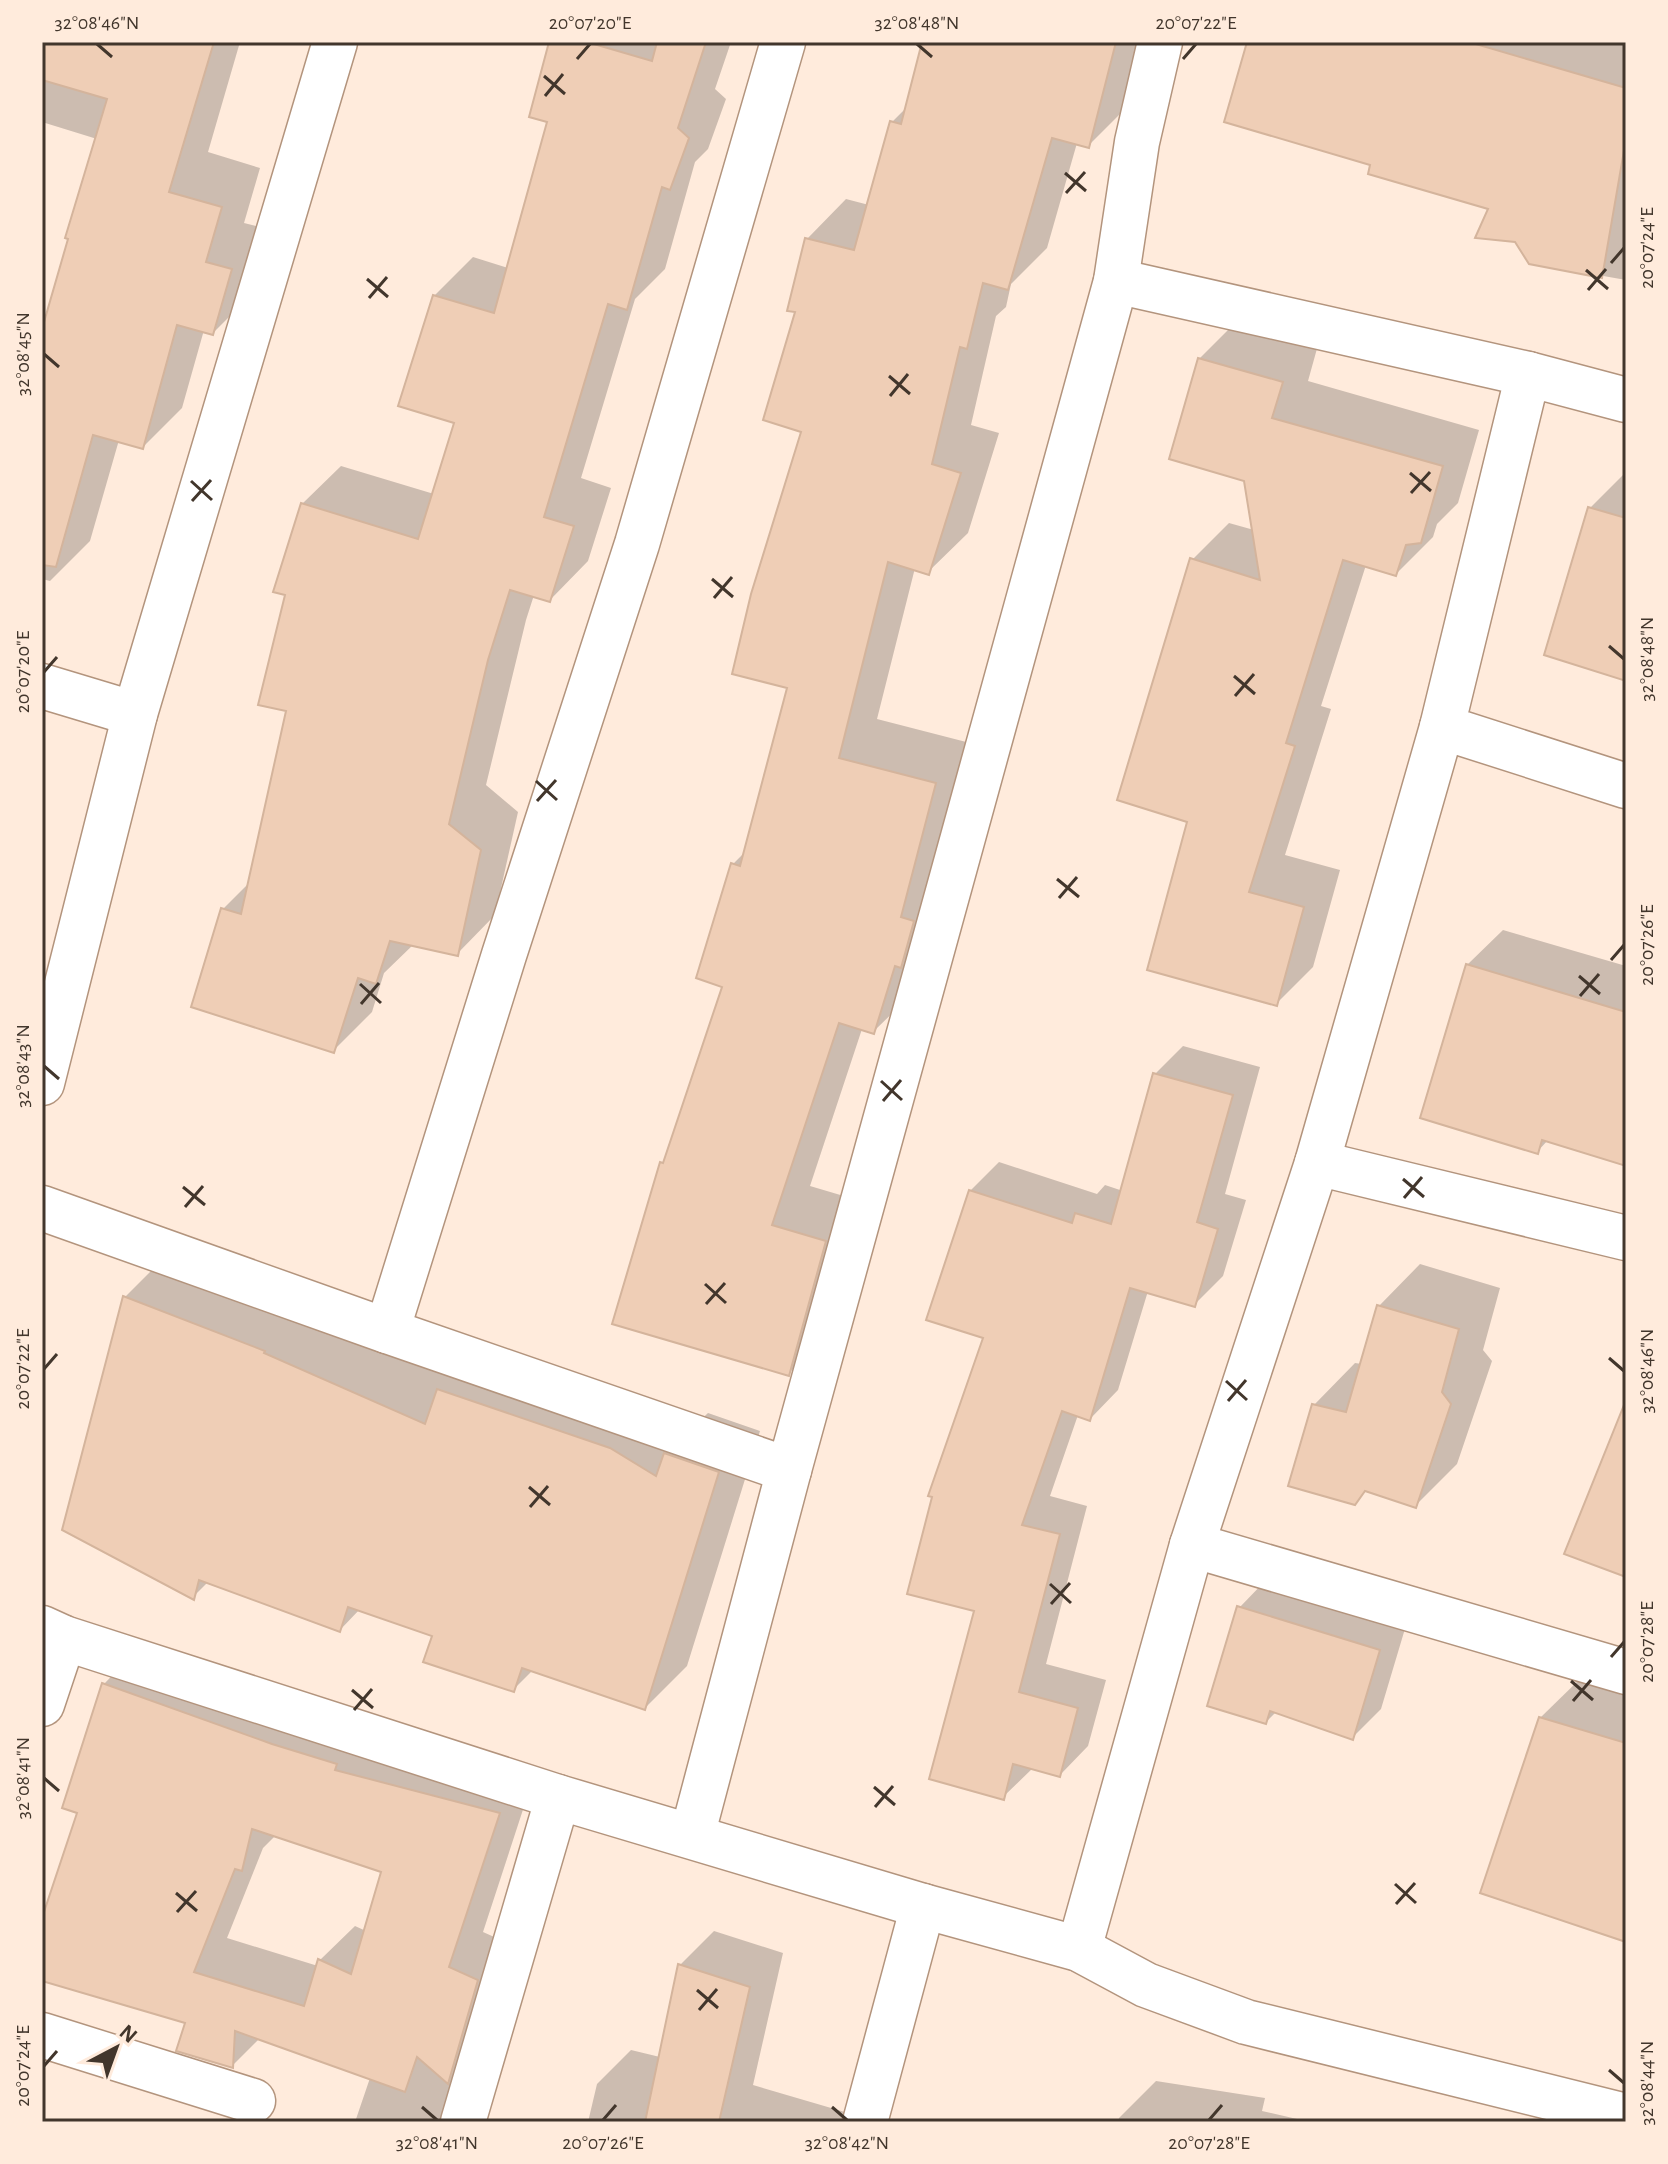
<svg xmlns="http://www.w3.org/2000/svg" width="1668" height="2164" viewBox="0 0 1668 2164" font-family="'Alegreya Sans',sans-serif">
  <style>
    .shadow { fill: #0003; fill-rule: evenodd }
    .building { fill: #efceb6; stroke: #d4b49c; stroke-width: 2; fill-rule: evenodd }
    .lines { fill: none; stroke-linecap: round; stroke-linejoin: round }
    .minor-casing { stroke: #b3947d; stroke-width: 47 }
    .minor { stroke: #fff; stroke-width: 44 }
    .ticks { fill: none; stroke: #42362c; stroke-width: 3 }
    .neatline { fill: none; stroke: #42362c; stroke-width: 3 }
    .ticks-label { font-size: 20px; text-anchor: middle; fill: #42362c }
  </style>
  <rect width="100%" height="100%" fill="#ffebdc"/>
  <g class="shadow">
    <path d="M42,42H240L208,152L260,168L244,223L271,230L253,293L213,333L204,330L182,408L143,447L119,440L90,541L50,581L42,579V337L97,139L42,122Z"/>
    <path d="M551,42H731L715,89L726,99L708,149L695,162L665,269L635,299L581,478L611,488L588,561L550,600L534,595L526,620L486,785L518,812L495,915L457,954L414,944L384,973L372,1012L334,1050L223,909L250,882L288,710L287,594L302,504L341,466L434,494L456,421L434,296L473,257L508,268L549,120Z"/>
    <path d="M924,42H1144L1128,106L1089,145L1077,143L1047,248L1011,284L1006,307L996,316L971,425L999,433L968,533L928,572L915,568L877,719L974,744L913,993L873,1032L862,1029L810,1186L864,1202L828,1334L788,1374L662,1164L667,1158L724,985L733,864L746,851L790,687L804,430L797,311L807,239L846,199L869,205L892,122L907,107Z"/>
    <path d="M1249,42H1626V280L1530,263L1491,208L1373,164Z"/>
    <path d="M1236,322L1318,345L1308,381L1479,430L1458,503L1437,524L1433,537L1396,574L1366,565L1321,706L1331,709L1285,855L1340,870L1313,967L1276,1004L1190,820L1192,560L1229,523L1254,530L1246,479L1199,359Z"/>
    <path d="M1626,472V679L1590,508Z"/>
    <path d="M1503,930L1626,966V1164L1548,1140L1537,1152L1467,965Z"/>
    <path d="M1183,1046L1260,1067L1225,1194L1246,1200L1223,1276L1194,1305L1148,1291L1118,1390L1090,1419L1078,1415L1050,1496L1087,1506L1046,1664L1106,1680L1088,1746L1060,1775L1033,1768L1003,1797L976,1610L985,1337L970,1191L999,1162L1097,1194L1105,1185L1123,1191L1155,1074Z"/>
    <path d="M167,1255L690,1430L708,1413L760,1431L687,1666L645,1708L533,1670L513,1690L434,1635L360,1609L340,1630L209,1581L193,1597L125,1297Z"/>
    <path d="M1420,1264L1500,1288L1483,1350L1492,1361L1457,1464L1415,1506L1367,1490L1354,1503L1314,1405L1355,1363L1362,1364L1379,1306Z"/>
    <path d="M1267,1579L1407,1622L1381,1709L1352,1738L1277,1711L1266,1722L1239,1608Z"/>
    <path d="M138,1649L533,1779L483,1932L512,1945L453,2122H355L370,2078L260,2038L232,2066L188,2022L42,1979V1925L79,1812L104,1684ZM276,1835L383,1871L366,1931L355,1926L320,1960L318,1966L227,1938L263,1848Z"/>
    <path d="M1582,1677L1626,1689V1932L1540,1718Z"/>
    <path d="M714,1931L783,1953L753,2085L855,2115L852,2122H588L597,2084L631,2050L660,2057L680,1965Z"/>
    <path d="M1156,2081L1265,2098L1262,2111L1310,2122H1118L1119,2118Z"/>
  </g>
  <g class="building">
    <path d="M42,42H214L169,192L222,207L206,262L232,269L213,335L177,325L143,449L93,435L56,567L42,565V329L68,239L65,238L107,99L42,80Z"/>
    <path d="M549,42H587L652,61L657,42H706L678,128L689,138L670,190L662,187L627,310L608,304L544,517L574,526L550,602L510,590L488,660L449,824L481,850L458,956L390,941L376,984L358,978L334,1053L191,1007L221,908L241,914L286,711L258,705L285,595L273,592L301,503L418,539L454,423L398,406L433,295L494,313L547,122L529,117Z"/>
    <path d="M922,42H1116L1089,148L1052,138L1008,290L983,283L967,349L960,347L932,464L961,473L929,575L888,562L839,758L936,783L901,917L914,921L901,968L895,966L874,1034L839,1023L772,1225L826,1241L789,1376L612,1324L660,1162L663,1163L722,987L696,978L731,863L740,866L787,688L732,674L751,594L801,432L763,420L795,312L787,311L805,238L854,250L890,121L901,124Z"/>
    <path d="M1247,42H1469L1626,88V139L1602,278L1529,264L1515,242L1475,238L1488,209L1368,174L1370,165L1224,122Z"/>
    <path d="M1198,358L1283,382L1272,418L1443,466L1421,543L1406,545L1396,576L1343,560L1286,743L1295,746L1249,892L1304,907L1277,1006L1147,970L1187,822L1117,800L1190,558L1260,580L1244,481L1169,459Z"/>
    <path d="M1588,507L1626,518V681L1544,655Z"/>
    <path d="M1466,964L1626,1012V1166L1542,1140L1538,1154L1420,1118Z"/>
    <path d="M1153,1073L1233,1095L1197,1222L1218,1229L1195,1307L1130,1288L1090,1421L1062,1411L1022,1525L1060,1534L1019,1692L1078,1708L1060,1777L1013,1764L1004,1800L929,1779L974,1611L907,1594L932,1497L928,1496L983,1338L926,1320L969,1190L1072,1223L1075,1213L1111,1224Z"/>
    <path d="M123,1296L265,1351L264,1353L425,1424L437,1389L610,1448L656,1476L664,1453L719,1472L645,1710L522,1668L514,1692L423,1662L432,1636L348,1607L340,1632L199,1580L194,1600L62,1530Z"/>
    <path d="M1377,1305L1459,1329L1442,1392L1451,1404L1416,1508L1365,1491L1355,1505L1288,1486L1312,1404L1346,1412Z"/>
    <path d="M1624,1405H1626V1577L1564,1554Z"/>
    <path d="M1237,1606L1380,1650L1353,1740L1270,1711L1266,1724L1207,1706Z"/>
    <path d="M102,1683L272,1744L337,1764L335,1770L500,1813L449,1967L478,1980L448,2084L417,2057L405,2092L235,2031L233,2068L176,2051L185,2023L42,1981V1918L77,1813L62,1808ZM252,1829L381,1872L351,1974L318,1959L304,2006L194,1972L235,1869L242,1871Z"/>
    <path d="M1539,1717L1626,1743V1942L1480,1893Z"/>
    <path d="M678,1964L750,1987L719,2122H645Z"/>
  </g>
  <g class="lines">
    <g class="minor-casing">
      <g id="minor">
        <path d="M783,42L637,544L504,955L387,1331L789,1470"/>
        <path d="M1116,281L1528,374"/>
        <path d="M1626,400L1528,374L1442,727L1626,786"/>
        <path d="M42,686L135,714"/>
        <path d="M42,1083L135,714L335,42"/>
        <path d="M1317,1163L1626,1238"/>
        <path d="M42,1208L387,1331"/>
        <path d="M1192,1545L1626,1672"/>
        <path d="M42,1628L64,1638L558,1797L923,1906L1079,1949L1146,1985L1246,2022L1626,2116"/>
        <path d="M42,1704L64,1638"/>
        <path d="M692,1836L789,1470L1116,281L1137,142L1160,42"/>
        <path d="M1079,1949L1192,1545L1317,1163L1442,727"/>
        <path d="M42,2035L253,2101"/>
        <path d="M463,2122L558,1797"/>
        <path d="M865,2122L923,1906"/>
      </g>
    </g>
    <use href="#minor" class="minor"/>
  </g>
  <path class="ticks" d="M97,44L112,57M917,44L932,57M577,59L590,44M1183,59L1196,44M544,76L565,94M545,96L563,74M1065,173L1086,191M1066,193L1085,172M1611,263L1624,248M1586,270L1608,289M367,279L388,297M1588,290L1606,269M369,298L387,277M44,354L59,367M889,376L910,394M890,396L908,374M1410,473L1431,491M191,481L212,500M1411,493L1430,472M192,501L211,480M712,579L733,597M714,598L732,577M1609,646L1624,659M44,672L57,657M1234,676L1255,694M1235,696L1254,674M536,781L557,800M537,801L556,780M1057,879L1079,897M1059,898L1077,877M1611,960L1624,945M1579,976L1600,994M360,984L381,1003M1580,996L1599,974M361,1004L379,983M44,1066L59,1079M881,1081L902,1100M883,1101L901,1080M1403,1179L1424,1197M183,1187L205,1205M1404,1198L1422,1177M185,1207L203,1186M705,1284L726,1303M706,1304L725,1283M1609,1358L1624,1371M44,1369L57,1354M1226,1381L1247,1400M1228,1401L1246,1380M529,1487L550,1505M530,1507L548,1486M1050,1584L1071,1603M1051,1604L1070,1583M1611,1657L1624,1642M1571,1681L1593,1700M352,1690L373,1708M1573,1701L1591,1680M354,1710L372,1689M44,1778L59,1791M874,1787L895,1805M875,1807L893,1786M1395,1884L1416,1903M176,1893L197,1911M1396,1904L1415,1883M177,1912L196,1891M697,1990L718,2008M699,2010L717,1989M44,2066L57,2051M1609,2070L1624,2083M422,2107L437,2120M832,2107L847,2120M603,2120L616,2105M1209,2120L1222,2105"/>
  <rect width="1668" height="2164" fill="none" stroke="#ffebdc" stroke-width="88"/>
  <g transform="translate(116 2048) rotate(41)" stroke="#ffebdc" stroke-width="6" paint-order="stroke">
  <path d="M0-6L14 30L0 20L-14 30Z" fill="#42362c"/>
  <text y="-12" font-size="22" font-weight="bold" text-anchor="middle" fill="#42362c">N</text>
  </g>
  <rect x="44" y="44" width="1580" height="2076" class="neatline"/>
  <g class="ticks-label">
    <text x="97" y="29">32°08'46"N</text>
    <text x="590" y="29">20°07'20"E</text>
    <text x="917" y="29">32°08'48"N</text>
    <text x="1196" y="29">20°07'22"E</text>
    <text transform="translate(1646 248) rotate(-90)" y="7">20°07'24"E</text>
    <text transform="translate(22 354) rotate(-90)" y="7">32°08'45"N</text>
    <text transform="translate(1646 659) rotate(-90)" y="7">32°08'48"N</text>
    <text transform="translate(22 672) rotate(-90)" y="7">20°07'20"E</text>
    <text transform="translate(1646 945) rotate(-90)" y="7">20°07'26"E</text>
    <text transform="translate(22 1066) rotate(-90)" y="7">32°08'43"N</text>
    <text transform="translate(22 1369) rotate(-90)" y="7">20°07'22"E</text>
    <text transform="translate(1646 1371) rotate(-90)" y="7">32°08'46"N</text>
    <text transform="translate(1646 1642) rotate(-90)" y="7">20°07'28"E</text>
    <text transform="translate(22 1778) rotate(-90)" y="7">32°08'41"N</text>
    <text transform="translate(22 2066) rotate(-90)" y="7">20°07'24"E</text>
    <text transform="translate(1646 2083) rotate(-90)" y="7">32°08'44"N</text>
    <text x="437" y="2149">32°08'41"N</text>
    <text x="603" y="2149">20°07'26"E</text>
    <text x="847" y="2149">32°08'42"N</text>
    <text x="1209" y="2149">20°07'28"E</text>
  </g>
</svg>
